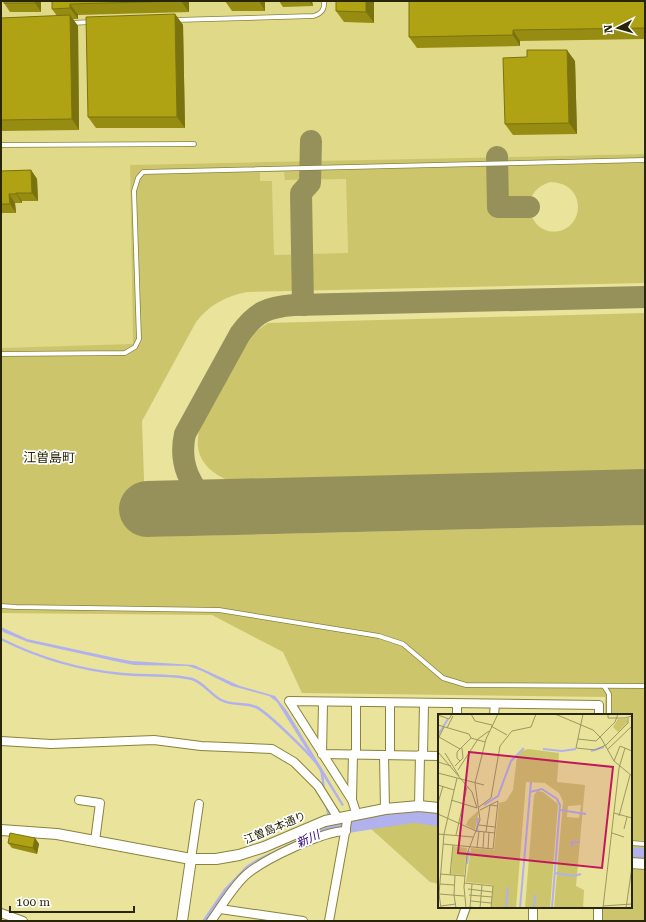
<svg xmlns="http://www.w3.org/2000/svg" width="646" height="922" viewBox="0 0 646 922" font-family="'Roboto Serif','Noto Sans JP',serif">
  <style>
    .built { fill: #dfd988 }
    .green { fill: #ccc56c; fill-rule: evenodd }
    .water { fill: #b1b1ee }
    .lines { fill: none; stroke-linecap: round; stroke-linejoin: round }
    .stream { stroke: #b1b1ee; stroke-width: 2.5 }
    .river { stroke: #b1b1ee; stroke-width: 15 }
    .taxiway { stroke: #96915b; stroke-width: 22 }
    .runway { stroke: #96915b; stroke-width: 56 }
    .service-casing { stroke: #89833c; stroke-width: 5.5 }
    .minor-casing { stroke: #89833c; stroke-width: 10 }
    .tertiary-casing { stroke: #89833c; stroke-width: 12 }
    .service { stroke: #fff; stroke-width: 4 }
    .minor { stroke: #fff; stroke-width: 8 }
    .tertiary { stroke: #fff; stroke-width: 10 }
    .wall { fill: #968c11 }
    .shaded-wall { fill: #7a720e }
    .building { fill: #afa314; stroke: #7a720e }
    .labels { text-anchor: middle; dominant-baseline: central; stroke-width: 3.5; stroke-linejoin: round; paint-order: stroke }
    .street-label { font-size: 11px; fill: #282607; stroke: #fff }
    .water-label { font-size: 12px; font-style: italic; fill: #2c007d; stroke: #fff }
    .quarter-label { font-size: 13px; fill: #282607; stroke: #fff }
    .inset-river { fill: none; stroke: #b1b1ee; stroke-width: 2 }
    .inset-road { fill: none; stroke: #9c9760; stroke-width: 1 }
    .view { fill: #c2185b; fill-opacity: 0.15; stroke: #c2185b; stroke-width: 2 }
    .inset-edge { fill: none; stroke: #282607; stroke-width: 2 }
  </style>
  <rect width="100%" height="100%" fill="#e9e39b"/>
  <g class="built">
    <path d="M1,1H645V154L130,165L133,345L1,348Z"/>
    <path d="M260,172H285V180L346,179L348,254L274,255L272,181H260Z"/>
  </g>
  <g class="green">
    <path d="M645,154V283L247,292C226,296 209,305 196,322L142,421L146,537L645,525V850H631V715H605V697L302,693L283,652L212,615L1,613V348L133,344L130,165ZM260,172H284L285,180L346,179L348,253L274,255L272,181H260ZM550,182C592,183 583,238 548,231C541,229 535,224 532,217C525,201 534,187 550,182Z"/>
    <path d="M645,313V470L227,480C202,469 192,451 201,424L247,341L256,331L268,323Z"/>
    <path d="M418,812L439,815V884L430,882L360,819Z"/>
    <path d="M631,869L645,870V921H601V907H631Z"/>
  </g>
  <g class="water">
    <path d="M1,627L27,639L115,658L131,661L194,665L240,686L275,696L287,711L344,805L342,806L277,702L269,696L232,686L202,671L188,666L134,665L119,662L28,642L3,632Z"/>
    <path d="M418,812L439,814V819L416,816L358,823V820Z"/>
    <path d="M333,826L334,829L261,862L220,902L207,921H202L224,889L246,866L259,858L318,830Z"/>
  </g>
  <g class="lines">
    <g class="stream">
      <path d="M1,639C39,658 80,670 122,674C142,676 174,674 192,679C204,683 210,694 221,700C232,706 245,702 256,707C267,712 317,760 321,770C323,776 323,784 324,791"/>
      <path d="M327,808L329,818"/>
    </g>
    <g class="river">
      <path d="M331,828L414,815L439,819"/>
      <path d="M631,855H645"/>
    </g>
    <g class="taxiway">
      <path d="M497,157L498,207H529"/>
      <path d="M303,305L301,193L310,183L311,141"/>
      <path d="M210,508C191,485 178,465 185,434L240,334C256,312 267,307 294,305L645,297"/>
    </g>
    <path class="runway" d="M147,509L645,497"/>
    <g class="service-casing">
      <g id="service">
        <path d="M175,20L313,16C321,14 325,10 324,1"/>
        <path d="M71,23L91,22"/>
        <path d="M1,145L194,144"/>
        <path d="M1,354L125,353L135,347L139,339L134,191L138,178L143,172L645,160"/>
        <path d="M1,606L16,607L219,610L379,636L403,644L443,678L466,685L645,686"/>
        <path d="M604,686L609,694V715"/>
        <path d="M631,843L645,844"/>
      </g>
    </g>
    <g class="minor-casing">
      <g id="minor">
        <path d="M323,703L322,754L439,756"/>
        <path d="M390,703V755"/>
        <path d="M457,715V704"/>
        <path d="M494,715L495,704"/>
        <path d="M1,741L51,744L154,740L201,746L272,749L294,762L318,786L338,818"/>
        <path d="M356,754V703"/>
        <path d="M384,755L385,809"/>
        <path d="M423,755L424,704"/>
        <path d="M352,799L353,754"/>
        <path d="M79,800L100,803L95,841"/>
        <path d="M419,806L420,755"/>
        <path d="M357,815L352,800L289,701L599,705V715"/>
        <path d="M191,859L199,804"/>
        <path d="M533,907V921"/>
        <path d="M598,907V921"/>
        <path d="M220,909L303,921"/>
        <path d="M1,913L23,921"/>
        <path d="M211,921C222,906 233,886 247,874C265,859 323,831 346,831"/>
        <path d="M329,921L348,816"/>
        <path d="M461,921L466,907"/>
      </g>
    </g>
    <g class="tertiary-casing">
      <g id="tertiary">
        <path d="M1,830L57,834L191,859H216L239,855L264,847L325,821L385,809L419,806L439,808"/>
        <path d="M631,863L645,864"/>
        <path d="M182,921L191,859"/>
      </g>
    </g>
    <use href="#service" class="service"/>
    <use href="#minor" class="minor"/>
    <use href="#tertiary" class="tertiary"/>
  </g>
  <g class="wall">
    <path d="M4,1H41V12H10L4,3Z"/>
    <path d="M52,1H189V12L78,15V19H73L78,26L79,130L1,131V18L57,16L52,9Z"/>
    <path d="M225,1H265V11H232Z"/>
    <path d="M279,1H312L313,6L283,7Z"/>
    <path d="M374,1V23L344,22L336,11Z"/>
    <path d="M645,1V39L520,41V46L417,48L409,37Z"/>
    <path d="M175,14L183,25L185,128H96L88,117Z"/>
    <path d="M575,61L577,134L513,135L505,124Z"/>
    <path d="M31,170L37,179L38,201H22V203H15L16,213H1V171Z"/>
    <path d="M35,838L39,844L37,854L12,848L8,843Z"/>
  </g>
  <g class="shaded-wall">
    <path d="M35,1H41V12L35,3Z"/>
    <path d="M181,1H189V12Z"/>
    <path d="M259,1H265V11Z"/>
    <path d="M309,1H312L313,6Z"/>
    <path d="M366,1H374V23L366,12Z"/>
    <path d="M70,4L78,15V19L70,8Z"/>
    <path d="M175,14L183,25L185,128L177,117Z"/>
    <path d="M70,15L78,26L79,130L72,119Z"/>
    <path d="M513,30L520,41V46L513,35Z"/>
    <path d="M567,50L575,61L577,134L569,123Z"/>
    <path d="M31,170L37,179L38,201L32,193Z"/>
    <path d="M16,193L22,201V203L16,194Z"/>
    <path d="M9,194L15,203L16,213L10,204Z"/>
    <path d="M35,838L39,844L37,854L33,848Z"/>
  </g>
  <g class="building">
    <rect x="4" y="1" width="31" height="2"/>
    <path d="M52,1H181L70,4V8L52,9Z"/>
    <path d="M336,1H366V12L336,11Z"/>
    <path d="M409,1H645V28L513,30V35L409,37Z"/>
    <path d="M175,14L177,117H88L86,17Z"/>
    <path d="M70,15L72,119L1,120V18Z"/>
    <path d="M527,50H567L569,123L505,124L503,58L527,57Z"/>
    <path d="M31,170L32,193H16V194H9L10,204H1V171Z"/>
    <path d="M10,833L35,838L33,848L8,843Z"/>
  </g>
  <g class="labels">
    <g class="street-label">
      <text transform="translate(275 828) rotate(-23)">江曽島本通り</text>
    </g>
    <g class="water-label">
      <text transform="translate(308 839) rotate(-25)">新川</text>
    </g>
    <g class="quarter-label">
      <text x="49" y="457">江曽島町</text>
    </g>
  </g>
  <g transform="translate(438 714)">
    <rect width="194" height="194" fill="#e9e39b"/>
    <path d="M180,5H189L190,8L180,18L175,13ZM90,35L121,39L119,68L147,71L138,172L146,176L145,194H116L125,87L121,79L107,69L88,68L78,194H53L55,171L28,168L33,134L56,136L61,89L68,87L75,76L79,43L84,37ZM143,91L141,104L129,103L130,92ZM99,77L105,78L120,90L112,194H87L96,81ZM41,96L37,116L28,111L30,106ZM15,132L29,134L26,161L13,160Z" fill="#ccc56c" fill-rule="evenodd"/>
    <path class="inset-river" d="M0,21L10,5M105,35L124,37L138,35M153,37L166,33M92,78L104,75L119,85L122,91L114,194M46,91L60,82L73,47L86,34M122,96L148,100M39,118L40,104M134,133V128H142M29,150L31,137M117,159L136,162L143,160M68,194L70,173M82,194L93,68M96,194L97,181"/>
    <path class="inset-road" d="M33,0L37,7L54,11M117,0L155,16L163,24L176,47L194,62M145,0L138,34L157,36L168,31L190,9V4M170,0V4H187L194,2M0,1L11,5L14,0M0,11L31,20L33,24L47,28M53,12L69,21M6,13L1,23L22,35M9,14L15,2M140,25L158,27L177,8L180,0M169,36L194,12M0,38L34,78L39,94M7,39L21,62M22,47L19,44V38L33,24M176,47L182,32L194,37M0,48L13,52M17,52L25,44L24,34M20,56L40,25L51,17M0,59L46,71M0,71L16,76M13,86L39,94M0,89L5,72M41,93L53,84L62,32L74,17L93,13L98,0M176,99L194,104M0,100L38,117L57,119M181,102L192,61M41,111L57,113M186,115L189,103M48,118L52,91L60,92M174,119L186,123M0,120L35,123M18,121L29,73M5,130L55,135L60,87L42,96M39,133L41,117M45,134L46,118M50,135L51,118M2,160L27,162M12,161L15,131M17,161L16,181L18,194M26,169L55,172L53,194M2,170L16,171M34,170L32,193L40,194M30,175L54,178M1,180L26,182M31,181L54,183M33,187L53,189M3,192L18,190M165,192L194,190M3,194L1,180L6,120L19,64M28,194L26,173L29,140L42,106L37,69L48,25L60,0M42,194L44,171M165,194L181,54L187,34M188,194L194,153"/>
    <path class="view" d="M31,38L175,53L164,154L20,139Z"/>
    <rect width="194" height="194" class="inset-edge"/>
  </g>
  <rect width="646" height="922" fill="none" stroke="#282607" stroke-width="4"/>
  <g transform="translate(618 28) rotate(264)" stroke="#ffffff" stroke-width="3" paint-order="stroke">
  <path d="M0-3L7 15L0 10L-7 15Z" fill="#282607"/>
  <text y="-6" font-size="11" font-weight="bold" text-anchor="middle" fill="#282607">N</text>
  </g>
  <path d="M10 906v6h124v-6" fill="none" stroke="#282607" stroke-width="2"/>
  <text x="16" y="906" font-size="12" fill="#282607" stroke="#ffffff" stroke-width="3" paint-order="stroke">100 m</text>
</svg>
